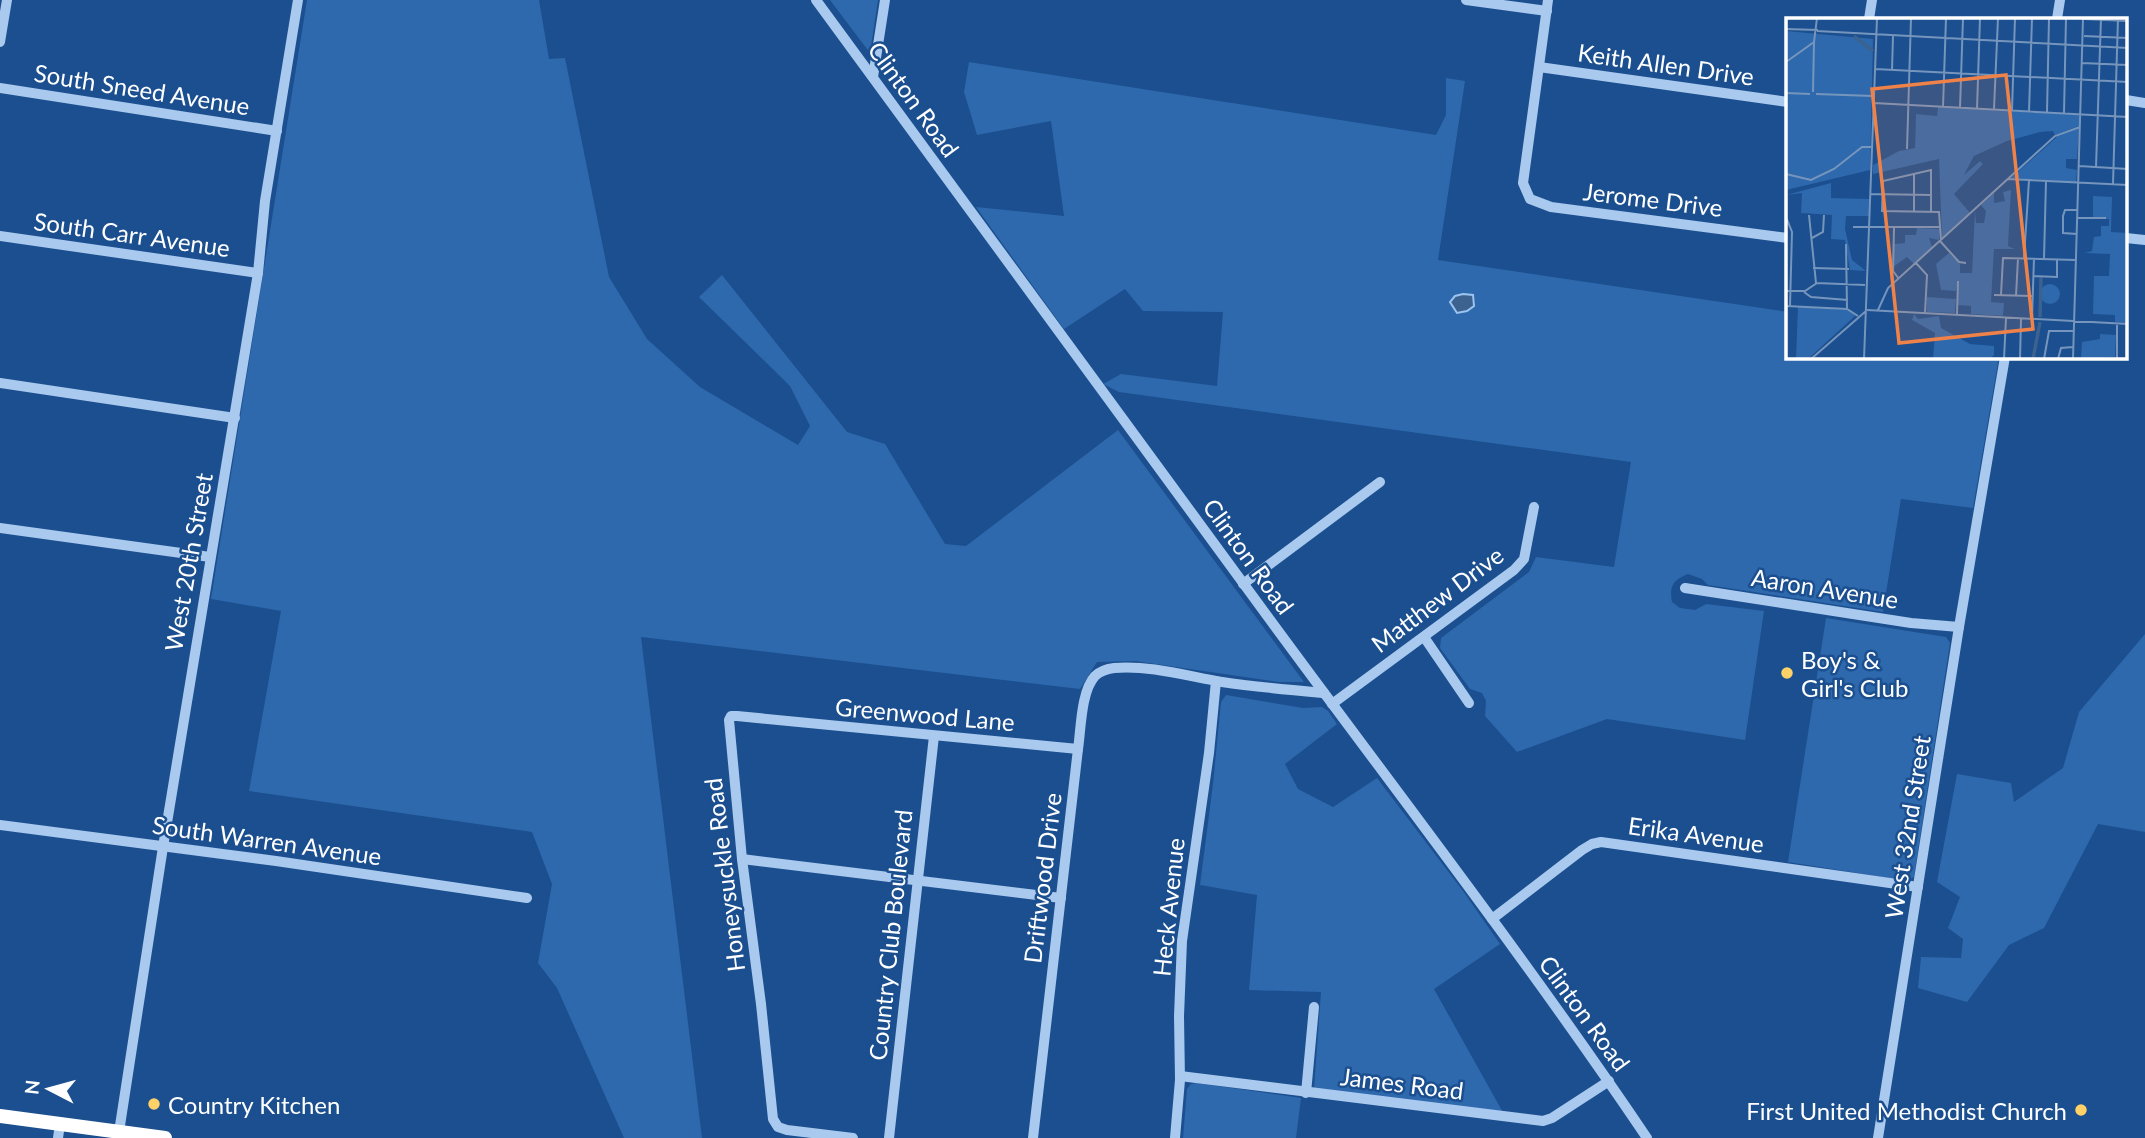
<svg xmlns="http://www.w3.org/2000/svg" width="2145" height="1138" viewBox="0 0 2145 1138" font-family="Lato,sans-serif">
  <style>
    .green { fill: #2e69ad }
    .water { fill: #3c6290; stroke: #9cc4f0; stroke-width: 2 }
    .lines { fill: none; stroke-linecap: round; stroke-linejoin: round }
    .minor { stroke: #a9c9ee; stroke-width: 10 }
    .highway { stroke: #fff; stroke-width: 14 }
    .poi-dot { fill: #ffd166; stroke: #1b4f8f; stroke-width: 2.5 }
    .labels { text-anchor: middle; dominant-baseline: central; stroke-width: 5; stroke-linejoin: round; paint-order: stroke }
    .street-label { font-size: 24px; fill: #fff; stroke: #1b4f8f }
    .poi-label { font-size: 24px; fill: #fff; stroke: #1b4f8f; text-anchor: start }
    .inset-river { fill: none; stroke: #3c6290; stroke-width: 3.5 }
    .inset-road { fill: none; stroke: #7695bc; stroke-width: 2 }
    .view { fill: #ee8249; fill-opacity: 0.15; stroke: #ee8249; stroke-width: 3.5 }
    .inset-edge { fill: none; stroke: #fff; stroke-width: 3.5 }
  </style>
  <rect width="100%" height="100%" fill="#1b4f8f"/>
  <g class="green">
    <path d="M307,0H539L549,59L565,58L609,277L647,339L700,387L798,445L810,426L790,386L699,297L722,275L847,432L885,444L945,544L966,546L1118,430L1304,682H1279L1135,661L1097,662L1080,689L641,637L702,1138H624L557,988L538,963L552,884L532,832L249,791L281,611L211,599Z"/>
    <path d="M830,0H878L870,53Z"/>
    <path d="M969,62L1436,135L1446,115V78L1465,81L1438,260L1788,312V357H1999L1973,508L1901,499L1883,612L1708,585L1702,579L1688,574C1673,580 1669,586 1672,602L1680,608L1695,610L1706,604L1764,611L1745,740L1607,719L1517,752L1485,716L1486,701L1482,693L1470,689L1440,648L1441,638L1529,572L1536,557L1614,567L1631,462L1119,392L1103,384L1121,374L1217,386L1223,312L1143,311L1125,289L1064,329L976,207L1064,216L1051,121L977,135L964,92Z"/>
    <path d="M1826,618L1946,637L1950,643L1914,877L1907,881L1788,862Z"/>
    <path d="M2145,634V832L2098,824L2044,928L2009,945L1967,1002L1918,988L1921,957L1961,958L1963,939L1948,928L1960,897L1937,882L1957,774L2011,783L2014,802L2063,768L2079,712Z"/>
    <path d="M1226,695L1303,708L1322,707L1328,711L1337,724L1285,764L1298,789L1333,807L1377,778L1463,891L1500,944L1434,989L1505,1116L1314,1089L1321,992L1249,990L1257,895L1200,885L1213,784L1221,702Z"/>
    <path d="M1197,1083L1301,1098L1296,1138H1183L1187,1089L1191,1084Z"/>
  </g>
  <path class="water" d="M1463,294L1473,295L1474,306L1467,311L1457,313L1450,302L1455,296Z"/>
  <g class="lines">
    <g class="minor">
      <path d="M816,0C968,205 1116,412 1268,617C1395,790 1527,960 1647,1138"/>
      <path d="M1466,0L1547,11"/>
      <path d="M1548,0L1523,183L1530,199L1551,207L1788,238"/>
      <path d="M1869,19L1872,0"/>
      <path d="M2057,19L2060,0"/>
      <path d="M0,42L7,0"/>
      <path d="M1539,67L1788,102"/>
      <path d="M873,77L885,0"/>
      <path d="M0,88L277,131"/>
      <path d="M2126,100L2145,103"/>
      <path d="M0,236L258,273"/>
      <path d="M2126,238L2145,240"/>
      <path d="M0,383L235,418"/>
      <path d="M0,528L210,557"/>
      <path d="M1243,584L1380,482"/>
      <path d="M1685,588L1911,623L1959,627"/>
      <path d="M1424,637L1469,703"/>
      <path d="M1332,704L1514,570L1524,559L1534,507"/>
      <path d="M0,825L276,861L527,898"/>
      <path d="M742,859L1061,898"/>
      <path d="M1492,919L1582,850L1592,844L1601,842L1918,887"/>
      <path d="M1180,1076L1543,1121L1552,1118L1609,1081"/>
      <path d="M1306,1093L1314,1007"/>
      <path d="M119,1132L163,847L258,273L265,201L298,0"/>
      <path d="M58,1138L60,1124"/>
      <path d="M853,1138L787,1130L778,1127L773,1119L761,1004L742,859L729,720L731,716H737L1078,749"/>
      <path d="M889,1138L934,736"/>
      <path d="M1033,1138L1078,749C1081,729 1081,691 1095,676C1100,671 1107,669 1114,668C1150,665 1187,676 1222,682C1255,687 1290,690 1324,693"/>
      <path d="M1175,1138L1180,1080L1179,1016L1182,941L1209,753L1216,681"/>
      <path d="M1878,1138L1959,627L2005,357"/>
    </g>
    <path class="highway" d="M0,1116L165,1138"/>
  </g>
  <g class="poi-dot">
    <circle cx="1787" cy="673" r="7"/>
    <circle cx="154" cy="1104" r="7"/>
    <circle cx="2081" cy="1110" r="7"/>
  </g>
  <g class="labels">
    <g class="street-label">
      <text transform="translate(1666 64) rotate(8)">Keith Allen Drive</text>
      <text transform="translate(142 89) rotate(9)">South Sneed Avenue</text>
      <text transform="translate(914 99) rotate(54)">Clinton Road</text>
      <text transform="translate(1653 199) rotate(7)">Jerome Drive</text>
      <text transform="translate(132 234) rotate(8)">South Carr Avenue</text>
      <text transform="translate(1249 556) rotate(54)">Clinton Road</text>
      <text transform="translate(188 562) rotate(-80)">West 20th Street</text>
      <text transform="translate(1825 588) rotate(9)">Aaron Avenue</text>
      <text transform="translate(1437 599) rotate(-37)">Matthew Drive</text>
      <text transform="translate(925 714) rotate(5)">Greenwood Lane</text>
      <text transform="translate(1907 827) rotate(-81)">West 32nd Street</text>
      <text transform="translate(1696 834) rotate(8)">Erika Avenue</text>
      <text transform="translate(267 840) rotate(8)">South Warren Avenue</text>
      <text transform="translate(724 875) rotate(-97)">Honeysuckle Road</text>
      <text transform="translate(1042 878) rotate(-83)">Driftwood Drive</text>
      <text transform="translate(1168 907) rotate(-84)">Heck Avenue</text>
      <text transform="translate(890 935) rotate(-84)">Country Club Boulevard</text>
      <text transform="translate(1585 1013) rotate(54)">Clinton Road</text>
      <text transform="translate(1402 1083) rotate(7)">James Road</text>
    </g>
    <g class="poi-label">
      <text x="1801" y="659">Boy's &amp;<tspan x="1801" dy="28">Girl's Club</tspan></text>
      <text x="168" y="1104">Country Kitchen</text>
      <text x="2067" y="1110" text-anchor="end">First United Methodist Church</text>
    </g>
  </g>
  <g transform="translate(1786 18)">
    <rect width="341" height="341" fill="#1b4f8f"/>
    <path d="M0,13L87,21L84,152L0,172ZM152,89L293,97V108L269,117L267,113L254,114L221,123L188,138L178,157L194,143L197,146L168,176L184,195L156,220L153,141L87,156V147L113,133L129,130L130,96L151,98ZM293,110L291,141H280V150L291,152L290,164L225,160L272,118ZM45,165V180L83,181V198H60L59,211L66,242L80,253L64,252L59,222L45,221L46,197L15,195L16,175L0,177ZM225,172L222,228L229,231H208L205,284L218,285L217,298L185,296V288L171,287L172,262L170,273L155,272L150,246L163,235L174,246V255H186L189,192L190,205H198L200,193L195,187L208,175V185L219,183L217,174ZM307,178L326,179L325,214L341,215L340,305L329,304V297L307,296L308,258H323L324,236L299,235L306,233L308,219L315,218V208H323V201H307ZM131,210L154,211L153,222L143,220L146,229L128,246L121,239L107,249L108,226L119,225V217H130ZM254 276a10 10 0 1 1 20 0a10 10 0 1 1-20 0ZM141,279L170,281L169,295L141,294ZM12,289L61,292L70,297L22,341H10ZM128,296L132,301L153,298L155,310L184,326L208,328V337L204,341H147L149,315L126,302ZM314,316L330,317L329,339L295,341L296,324L314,321Z" fill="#2e69ad"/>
    <path class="inset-river" d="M68,18L87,33M254,299L255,259M247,341L254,304"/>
    <path class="inset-road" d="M298,1L342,3M0,11L32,12M31,13L342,30M298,18L342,20M0,44L28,24L31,0M296,45L342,47M89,51L342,64M106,52L107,18M27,74L28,24M0,75L24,76M30,76L87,78M88,85L342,99M157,89L160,0M174,90L177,0M191,91L194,0M208,91L212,0M226,92L229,0M243,94L246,0M261,94L263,0M278,95L280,0M121,131L125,0M293,148L342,151M310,149L315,0M0,156L25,162L48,151L76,129H87M222,161L342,167M327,166L332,0M85,176L145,177M128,194V155M145,194V152L97,163L96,193L153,194L155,222M23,197L30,265M0,199L6,214L4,288M291,200H320M67,209H155M108,210L107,253L113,261M291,216L277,215V198L279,192H292M26,220L37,214L38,197M154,223L173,244L180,245M60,226L61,290M238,240L243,162M258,241L260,163M130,245L141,257L139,295M27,250L63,251M247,258L271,259V242M0,273H19L31,265L79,267M18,274L25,279L62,282M208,277L246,278M215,277L217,240L290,242M230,278L232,240M0,288L61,291L72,298M81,292L342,306M92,292L102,270L269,118L294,109M171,296L172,263M246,300L248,240M25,341L80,293M78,341L91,0M218,341L220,300M234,341L235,301M258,341L263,313H288M272,341L275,330L287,329M287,341L297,0M331,341V305"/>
    <path class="view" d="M220,57L247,311L113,325L86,71Z"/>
    <rect width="341" height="341" class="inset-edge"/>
  </g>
  <g transform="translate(49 1089) rotate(276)" stroke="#1b4f8f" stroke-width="5" paint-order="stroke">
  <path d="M0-5L12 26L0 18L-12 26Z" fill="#ffffff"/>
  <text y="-10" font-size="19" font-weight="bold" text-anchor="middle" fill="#ffffff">N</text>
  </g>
</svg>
